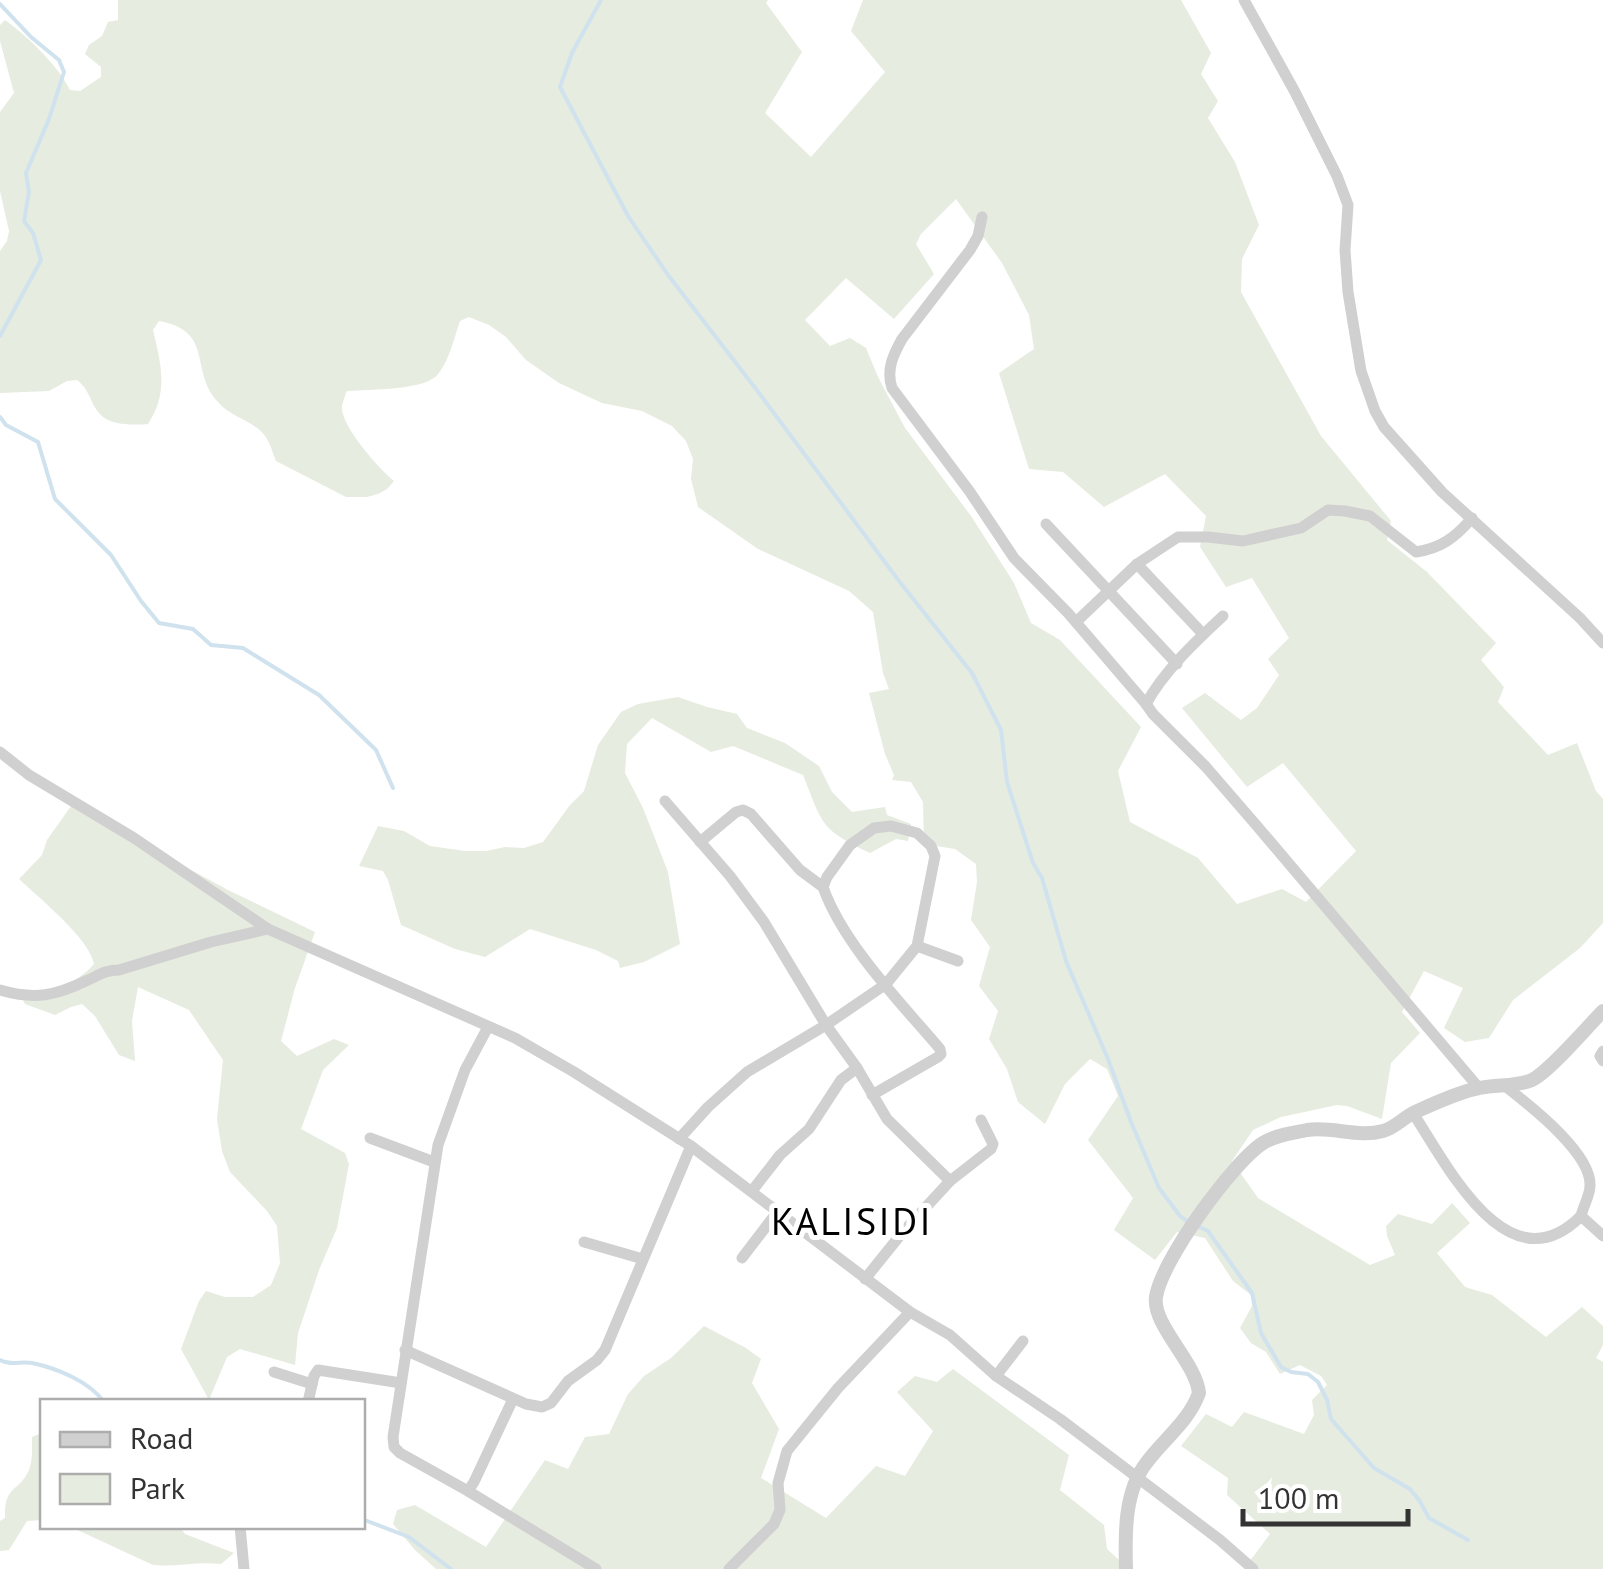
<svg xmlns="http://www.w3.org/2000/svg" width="1603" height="1569" viewBox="0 0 1603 1569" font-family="'PT Sans',sans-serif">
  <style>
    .green { fill: #e6ecdf; fill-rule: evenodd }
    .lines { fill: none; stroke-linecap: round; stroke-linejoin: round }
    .stream { stroke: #cfe2ee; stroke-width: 4 }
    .minor { stroke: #d0d0d0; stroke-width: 11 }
    .tertiary { stroke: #d0d0d0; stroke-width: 14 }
    .labels { text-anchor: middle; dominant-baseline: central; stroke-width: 10; stroke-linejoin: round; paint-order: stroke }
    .quarter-label { font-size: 38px; letter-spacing: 2.5px; fill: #000; stroke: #fff }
  </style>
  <rect width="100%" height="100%" fill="#fff"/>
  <g class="green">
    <path d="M118,0H768L766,3L802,52L765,113L811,157L885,72L851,31L863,0H1181L1211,53L1201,74L1218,101L1208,118L1235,162L1259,225L1242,259L1241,292L1321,436L1391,521L1387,540L1427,572L1496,643L1481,660L1504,687L1498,702L1548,755L1577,743L1596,791L1603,799V923L1580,948L1513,1000L1489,1038L1465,1042L1444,1028L1463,988L1424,971L1402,1012L1420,1033L1391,1063L1382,1119L1347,1106L1337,1105L1281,1117L1253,1130L1232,1161L1258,1198L1370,1265L1395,1255L1387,1236L1386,1226L1398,1214L1432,1224L1452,1203L1470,1223L1437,1253L1465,1287L1492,1295L1546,1337L1582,1307L1603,1326V1345L1596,1358L1603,1362V1569H1244L1270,1534L1227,1495L1228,1478L1181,1446L1206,1414L1232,1427L1244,1412L1304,1434L1314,1415L1312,1400L1327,1385L1321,1376L1300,1365L1280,1374L1266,1352L1251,1343L1240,1328L1252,1306L1251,1295L1233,1281L1205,1238L1177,1232L1155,1260L1114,1230L1133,1198L1088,1140L1118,1096L1107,1069L1090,1059L1065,1084L1045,1124L1018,1102L1007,1069L989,1039L998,1011L979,986L990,947L971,920L977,882L976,864L955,849L924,844L923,802L911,782L892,780L894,775L885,754L869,693L889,689L883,673L873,612L849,591L758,549L698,507L691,479L693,459L686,441L672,426L642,411L602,403L559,383L526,360L506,337L489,325L469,317L460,321C454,338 450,358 439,373C427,391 370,389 347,391C346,392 342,405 342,407C341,426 379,469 394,481L387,489L378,494L367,497H346L276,461C273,454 271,445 267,439C257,421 231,418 218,402C189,371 215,331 159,321L153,330C161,364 169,392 148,424C134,425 110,426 100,414C90,404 91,391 77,380L67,381L49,391L0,393V251L7,241L9,231L0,191V112L14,93L0,41V25L5,20C28,37 57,64 70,90L80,91L101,77V67L85,54L89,45L102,36L108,22L118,20ZM956,199L1002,263L1029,315L1034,349L999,373L1029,469L1063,472L1104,507L1165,474L1206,516L1200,547L1226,587L1252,578L1289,638L1268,659L1279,675L1257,708L1241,720L1205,693L1182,708L1247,787L1283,763L1356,851L1306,902L1282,889L1237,904L1198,858L1130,822L1118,771L1141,727L1060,640L1031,623L1014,583L971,516L905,428L878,377L866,348L850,338L830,346L805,320L846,278L894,319L934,274L916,244L921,234Z"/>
    <path d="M678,697L707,707L737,714L747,728L785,743L819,766L832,792L852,812L885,807L887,815L911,824L908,841L896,839L870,853C820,829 823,825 803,775L733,746L711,752L652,718L627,744L625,773L643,808L668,872L680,944L644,962L620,968L618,961L596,950L530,929L485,957L455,949L401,925L388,880L383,871L359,866L378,826L404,831L430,846L465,851H486L505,847L524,848L543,842L570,805L584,791L598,745L621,712L638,704Z"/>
    <path d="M76,799L180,864L228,890L315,932L295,988L281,1041L297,1056L334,1039L349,1045L323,1070L301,1129L345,1153L349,1164L337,1228L319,1270L298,1333L295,1365L240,1349L227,1357L209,1400L181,1349L199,1301L206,1291L225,1297H253L271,1285L280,1263L277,1226L267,1211L230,1172L222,1151L217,1119L223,1060L189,1010L138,987L132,1021L135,1061L119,1055L95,1016L82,1004L71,1007L55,1015L25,1004L19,992C47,993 75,986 94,964C90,939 39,898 19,879L42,855L47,840Z"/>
    <path d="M704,1326L746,1348L761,1359L752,1383L779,1429L761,1478L826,1518L876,1466L905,1476L933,1431L897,1392L915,1376L937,1382L953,1369L1069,1455L1060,1490L1104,1525L1107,1549L1129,1569H436L415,1550L393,1524L397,1510L415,1505L486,1547L545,1460L568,1469L585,1437L609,1434L628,1394L644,1376L671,1358Z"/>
    <path d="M39,1434L42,1435V1520L27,1521L9,1550L0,1551V1521L5,1518C4,1484 19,1493 29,1470C33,1460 32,1448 32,1437Z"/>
    <path d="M71,1527H180L185,1534L234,1553L221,1564C198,1561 176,1567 153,1565Z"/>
  </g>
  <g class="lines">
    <g class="stream">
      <path d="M601,0L572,53L560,87L628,216L668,275L756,389L899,581L972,673L1001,730L1007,782L1033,863L1042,878L1066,961L1108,1059L1131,1122L1159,1188L1180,1216L1188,1222"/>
      <path d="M0,4L31,37L59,60L64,72L49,119L26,173L29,192L24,221L33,233L41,260L0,336"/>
      <path d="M0,417L6,425L38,442L55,499L111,555L141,601L159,623L193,629L211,645L243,648L319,695L376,750L393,788"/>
      <path d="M1197,1226L1208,1231L1252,1293L1261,1333L1281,1367L1291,1372L1308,1374L1318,1382L1327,1400L1331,1419L1374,1468L1410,1489L1419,1500L1429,1518L1468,1540"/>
      <path d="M0,1360C12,1366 20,1361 32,1363C56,1368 89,1381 104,1402"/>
      <path d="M362,1519L409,1537L451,1569"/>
    </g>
    <g class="minor">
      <path d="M1244,0L1295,92L1337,176L1348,205L1345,250L1348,292L1361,371L1375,411L1384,427L1442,492L1580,618L1603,643"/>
      <path d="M982,217L978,236L970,250L902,339C893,355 886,370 892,388L970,492L1014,558L1068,613L1146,704"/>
      <path d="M1046,524L1177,664"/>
      <path d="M1137,564L1203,634"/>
      <path d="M1223,616C1196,641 1164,671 1146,704L1153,714L1206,767L1257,826L1479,1088"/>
      <path d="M1076,622L1137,564L1178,537H1208L1243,541L1301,528L1328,510L1345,511L1370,516L1416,552C1441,548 1455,538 1472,518"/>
      <path d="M0,752L29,775L134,838L268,929L515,1038L574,1072L691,1146L910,1312L950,1335L996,1376L1060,1419L1220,1540L1253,1569"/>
      <path d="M665,801L730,876L764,922L826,1025L857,1068L887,1119L950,1181"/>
      <path d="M700,842L736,812L743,810L751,814L800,870L823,887"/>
      <path d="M917,946L958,961"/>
      <path d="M0,990C35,1000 55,996 88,980C99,975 106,970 119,970L211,942L268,929"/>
      <path d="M488,1027L465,1070L438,1145L393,1437L394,1447L400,1453L468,1491L596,1569"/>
      <path d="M1603,1051L1600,1056L1603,1061"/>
      <path d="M1505,1086C1529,1105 1592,1153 1590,1186C1590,1195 1583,1207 1581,1216"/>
      <path d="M1413,1113C1447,1165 1508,1289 1581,1216L1603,1236"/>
      <path d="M370,1138L434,1162"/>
      <path d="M679,1139L708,1107L747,1072L826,1025L886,984L917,946L935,856L931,846L917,833L891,826L874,828L850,845L827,877L823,887C843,944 901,1003 940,1049L941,1054L938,1057L872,1095"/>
      <path d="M752,1191L780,1155L809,1129L841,1080L857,1068"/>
      <path d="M584,1242L643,1259"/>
      <path d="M742,1258L778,1211"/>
      <path d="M865,1279L902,1233L950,1181L991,1149L993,1144L981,1120"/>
      <path d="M405,1350L526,1404L542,1407L551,1403L568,1381L597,1360L605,1350L691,1146"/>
      <path d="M274,1372L312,1384"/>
      <path d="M996,1376L1023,1341"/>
      <path d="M308,1402L314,1376L318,1370L401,1383"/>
      <path d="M468,1491L474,1482L513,1399"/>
      <path d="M240,1526L244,1569"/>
      <path d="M729,1569L774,1524L780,1510L778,1483L787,1451L838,1388L910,1312"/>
    </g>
    <path class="tertiary" d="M1126,1569C1125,1534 1124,1491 1147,1462C1165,1438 1189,1421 1199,1393C1196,1362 1152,1325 1156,1297C1161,1261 1233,1162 1263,1143C1276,1135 1293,1133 1307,1130C1332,1126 1358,1138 1383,1131C1395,1128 1404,1117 1415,1112C1433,1104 1461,1091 1479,1088C1497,1084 1515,1087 1532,1080C1550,1071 1587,1027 1603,1011"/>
  </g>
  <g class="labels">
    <g class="quarter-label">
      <text x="852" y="1220">KALISIDI</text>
    </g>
  </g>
  <rect x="40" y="1399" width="325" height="130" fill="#ffffff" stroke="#adadad" stroke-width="2.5"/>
  <rect x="60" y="1432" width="50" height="15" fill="#d0d0d0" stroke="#adadad" stroke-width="2.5"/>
  <text x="130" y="1449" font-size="30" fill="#333333">Road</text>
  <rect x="60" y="1474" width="50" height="30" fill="#e6ecdf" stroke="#adadad" stroke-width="2.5"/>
  <text x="130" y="1499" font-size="30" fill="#333333">Park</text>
  <path d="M1243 1509v15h165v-15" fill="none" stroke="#333333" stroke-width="5"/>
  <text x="1258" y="1509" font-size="30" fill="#333333" stroke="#ffffff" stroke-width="8" paint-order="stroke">100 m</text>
</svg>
